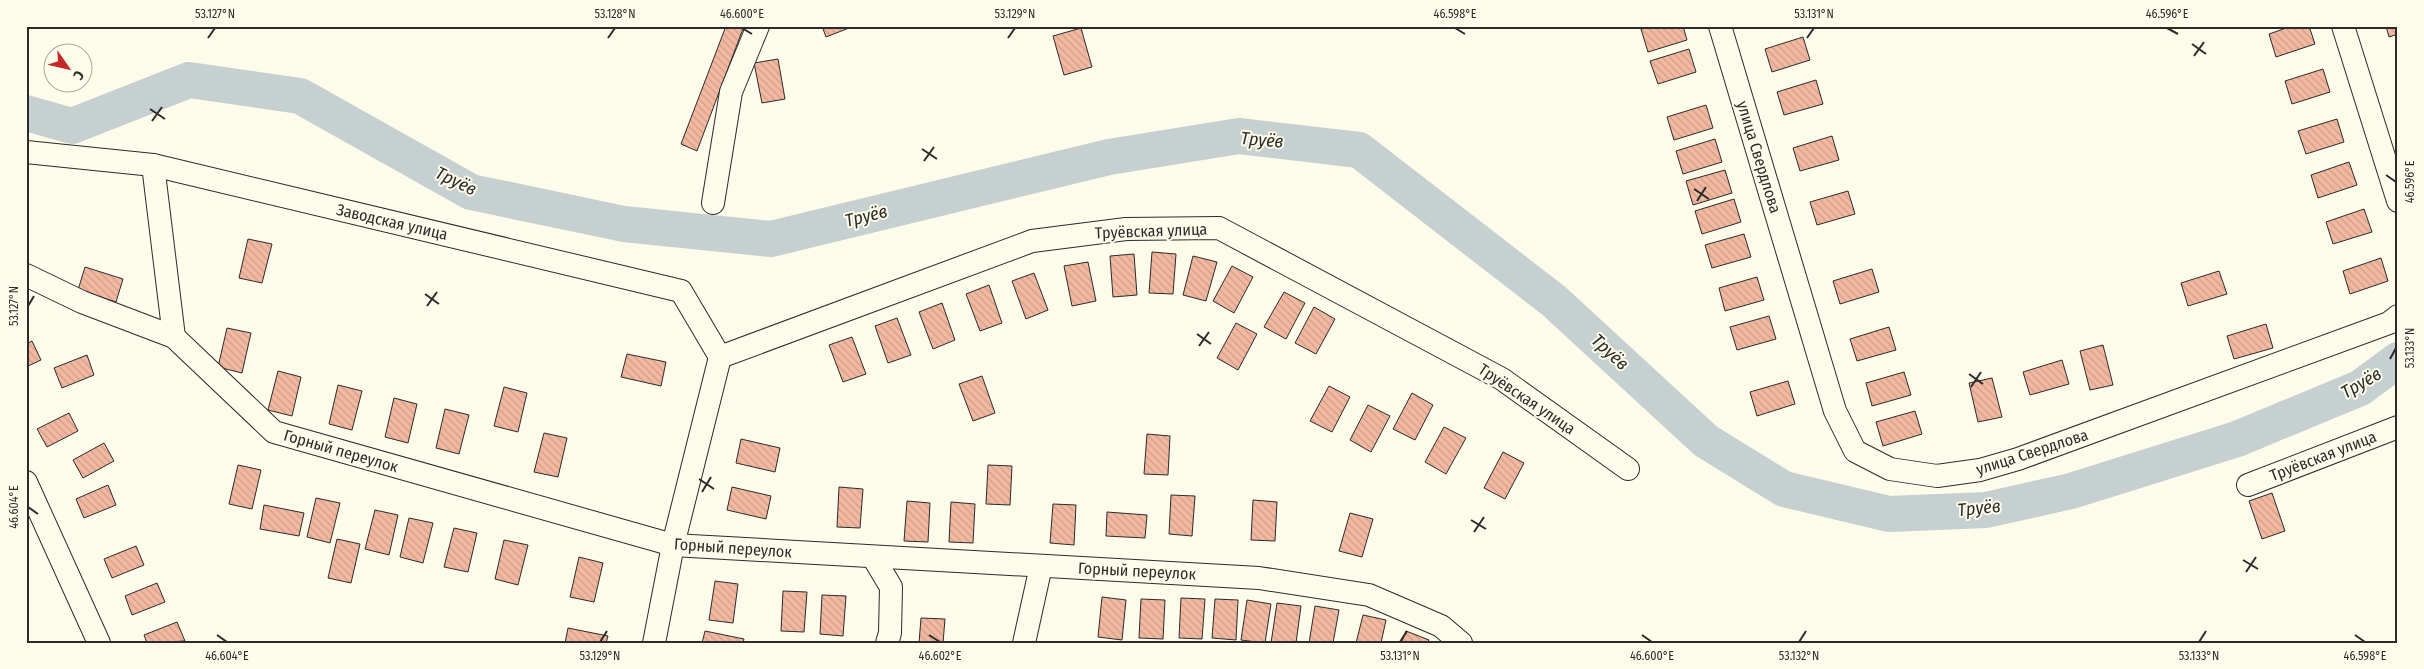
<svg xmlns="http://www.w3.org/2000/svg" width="2424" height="669" viewBox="0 0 2424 669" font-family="'Fira Sans Condensed',sans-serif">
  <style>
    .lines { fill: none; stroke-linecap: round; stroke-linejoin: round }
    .river { stroke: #c7d0d0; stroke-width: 36 }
    .building { fill: url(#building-back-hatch); stroke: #2b2b2b }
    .minor-casing { stroke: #2b2b2b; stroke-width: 24 }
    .minor { stroke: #fdfbea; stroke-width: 22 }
    .ticks { fill: none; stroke: #2b2b2b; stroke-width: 2 }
    .labels { text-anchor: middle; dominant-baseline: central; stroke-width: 4; stroke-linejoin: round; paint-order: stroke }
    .street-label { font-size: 16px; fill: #2b2b2b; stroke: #fdfbea }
    .water-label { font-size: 18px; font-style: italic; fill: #2b2b2b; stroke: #fdfbea }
    .neatline { fill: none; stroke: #2b2b2b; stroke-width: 2 }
    .ticks-label { font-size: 12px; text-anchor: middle; fill: #2b2b2b }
  </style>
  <defs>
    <pattern id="building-back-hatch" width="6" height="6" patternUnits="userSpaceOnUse" patternTransform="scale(1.25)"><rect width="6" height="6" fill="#f2b8a0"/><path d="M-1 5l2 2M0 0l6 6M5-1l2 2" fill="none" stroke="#d09e8a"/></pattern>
  </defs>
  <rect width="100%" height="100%" fill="#fdfbea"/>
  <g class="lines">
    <path class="river" d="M26,113L72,126L189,80L300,96L471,192L624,224L771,239L1109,157L1239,136L1359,150L1554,301L1706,441L1784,489L1889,514L1986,510L2071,491L2237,439L2360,388L2398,360"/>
  </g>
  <g class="building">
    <path d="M726,26H744L697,151L681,144Z"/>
    <path d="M822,26H848L849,28L826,37Z"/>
    <path d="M1649,26H1683L1687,40L1648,52L1641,29Z"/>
    <path d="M2292,26H2309L2315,44L2276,57L2269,34Z"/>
    <path d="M2386,26H2398V34L2389,37Z"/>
    <path d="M1081,28L1092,67L1064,75L1053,36Z"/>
    <path d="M1803,37L1810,60L1772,72L1765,49Z"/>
    <path d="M1689,49L1696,72L1658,84L1650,61Z"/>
    <path d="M778,59L785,99L762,103L754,63Z"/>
    <path d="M2323,69L2330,92L2292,104L2285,81Z"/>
    <path d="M1816,80L1823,104L1784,115L1777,92Z"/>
    <path d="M1706,105L1713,128L1674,140L1667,117Z"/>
    <path d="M2337,119L2344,142L2306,154L2298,131Z"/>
    <path d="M1832,136L1839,160L1800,171L1793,148Z"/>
    <path d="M1715,139L1722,162L1683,174L1676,151Z"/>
    <path d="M2349,162L2357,185L2318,198L2311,175Z"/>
    <path d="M1725,170L1732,193L1693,205L1686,181Z"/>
    <path d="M1848,191L1855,214L1817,225L1810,202Z"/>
    <path d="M1734,199L1741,222L1702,234L1695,211Z"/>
    <path d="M2364,209L2372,232L2333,244L2326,222Z"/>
    <path d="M1744,234L1751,257L1712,268L1705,245Z"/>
    <path d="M248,239L272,244L262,283L239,278Z"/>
    <path d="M1152,252L1176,254L1173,294L1149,293Z"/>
    <path d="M1134,254L1137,295L1113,297L1110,256Z"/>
    <path d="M1193,256L1217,262L1206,301L1183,295Z"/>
    <path d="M2381,258L2388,281L2350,294L2343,271Z"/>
    <path d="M1088,262L1096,301L1072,306L1064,266Z"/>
    <path d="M1232,266L1253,277L1234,313L1213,301Z"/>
    <path d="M85,267L123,279L116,302L78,290Z"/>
    <path d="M1872,269L1879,292L1840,304L1833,281Z"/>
    <path d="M2219,271L2227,294L2188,306L2181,283Z"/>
    <path d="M1034,273L1048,310L1026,319L1012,281Z"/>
    <path d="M1757,277L1764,300L1725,311L1719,288Z"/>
    <path d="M989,285L1002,323L980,331L966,294Z"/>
    <path d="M1284,292L1305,303L1286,339L1264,327Z"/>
    <path d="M942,303L955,340L933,349L919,312Z"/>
    <path d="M1314,307L1335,319L1316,354L1295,343Z"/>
    <path d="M1769,316L1776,339L1737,350L1730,327Z"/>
    <path d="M897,318L911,355L888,363L875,326Z"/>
    <path d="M1236,323L1257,334L1238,370L1217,358Z"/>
    <path d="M2266,324L2273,348L2234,359L2227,336Z"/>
    <path d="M1889,327L1896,350L1857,361L1850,339Z"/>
    <path d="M227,328L251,333L242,373L218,367Z"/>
    <path d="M852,337L866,374L843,382L829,345Z"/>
    <path d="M32,341L41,360L26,367V344Z"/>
    <path d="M2103,345L2113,385L2090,390L2080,351Z"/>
    <path d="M627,354L666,362L661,386L621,377Z"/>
    <path d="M87,355L94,375L62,388L54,368Z"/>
    <path d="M2062,360L2069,384L2030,395L2023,372Z"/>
    <path d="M278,371L301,377L292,416L268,410Z"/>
    <path d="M1904,372L1911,395L1872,406L1866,383Z"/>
    <path d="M982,376L995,413L973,421L959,384Z"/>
    <path d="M1992,378L2002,417L1978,422L1969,383Z"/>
    <path d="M1788,381L1795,404L1757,416L1750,392Z"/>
    <path d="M338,385L362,391L352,430L329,424Z"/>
    <path d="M1329,386L1350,397L1332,432L1310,421Z"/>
    <path d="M504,387L527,393L518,432L494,426Z"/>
    <path d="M1412,393L1433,405L1415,440L1393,429Z"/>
    <path d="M394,398L417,404L408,443L385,437Z"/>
    <path d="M1368,405L1390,416L1371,452L1350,440Z"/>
    <path d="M445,409L469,415L459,454L436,448Z"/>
    <path d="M1915,411L1922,434L1883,446L1876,422Z"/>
    <path d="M69,413L78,431L47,447L37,429Z"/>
    <path d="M1444,427L1466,438L1446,474L1425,462Z"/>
    <path d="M544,433L567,438L558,477L534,472Z"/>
    <path d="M1147,434L1170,436L1168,475L1144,474Z"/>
    <path d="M741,439L780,448L775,472L736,463Z"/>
    <path d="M104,443L114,461L83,478L73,460Z"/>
    <path d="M1503,452L1524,463L1505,499L1484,488Z"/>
    <path d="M238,465L261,470L252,509L229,504Z"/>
    <path d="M988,465L1012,466L1010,505L986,504Z"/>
    <path d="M108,485L116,505L84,518L76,499Z"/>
    <path d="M732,487L771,496L766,519L727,510Z"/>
    <path d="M839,487L863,489L860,528L837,527Z"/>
    <path d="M2272,493L2285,531L2262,539L2249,501Z"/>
    <path d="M1171,495L1195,496L1192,536L1169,534Z"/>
    <path d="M316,498L340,503L330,543L307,537Z"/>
    <path d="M1253,500L1277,502L1275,541L1251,540Z"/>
    <path d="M907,501L930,503L928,542L904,541Z"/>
    <path d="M951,502L975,504L973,543L949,542Z"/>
    <path d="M1053,504L1076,505L1074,545L1050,543Z"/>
    <path d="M264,505L304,513L299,536L260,529Z"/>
    <path d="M375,510L398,515L389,555L365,549Z"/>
    <path d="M1107,512L1147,515L1145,538L1106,536Z"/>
    <path d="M1350,513L1373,519L1362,557L1339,551Z"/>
    <path d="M409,518L433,523L423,563L400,557Z"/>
    <path d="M454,528L477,533L468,572L444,567Z"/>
    <path d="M337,539L360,544L351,583L328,578Z"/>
    <path d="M504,540L528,545L518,585L495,579Z"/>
    <path d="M136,546L144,565L112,578L104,559Z"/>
    <path d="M579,557L603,563L594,602L570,597Z"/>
    <path d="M715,581L738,584L733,623L709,620Z"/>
    <path d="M157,583L165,602L132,615L125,596Z"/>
    <path d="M783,591L807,592L804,632L781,631Z"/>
    <path d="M822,595L846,596L843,636L820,634Z"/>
    <path d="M1102,597L1126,600L1122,640L1098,637Z"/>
    <path d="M1181,598L1205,599L1202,639L1179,638Z"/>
    <path d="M1141,599L1165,600L1163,639L1139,638Z"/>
    <path d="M1215,599L1238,600L1236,640L1212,638Z"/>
    <path d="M1247,600L1271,604L1265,643L1241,640Z"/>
    <path d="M1277,603L1301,606L1296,643H1271Z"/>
    <path d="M1315,606L1339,610L1333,643H1309Z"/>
    <path d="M1363,615L1386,620L1381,643H1356Z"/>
    <path d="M921,618L945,619L943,643H919Z"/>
    <path d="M177,622L185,641L147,643L144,635Z"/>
    <path d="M568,628L608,636L606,643H565Z"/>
    <path d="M705,631L744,639L743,643H702Z"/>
    <path d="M1406,631L1429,640L1427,643H1401Z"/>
  </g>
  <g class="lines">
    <g class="minor-casing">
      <g id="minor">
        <path d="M1720,26L1835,411L1855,451L1890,469L1937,476L1980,470L2018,459L2389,323L2398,316"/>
        <path d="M2343,26L2398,201"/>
        <path d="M26,152L153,165L681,291L720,357"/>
        <path d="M153,165L174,337"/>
        <path d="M713,203L731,92L758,26"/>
        <path d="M26,275L82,302L174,337L274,432L673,545L1259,578L1369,595L1441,626L1461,643"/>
        <path d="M720,357L1032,241L1126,229L1219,228L1502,379L1628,469"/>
        <path d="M26,482L99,643"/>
        <path d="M2248,485L2398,427"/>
        <path d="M873,557L891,587L890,633L887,643"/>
        <path d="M654,643L673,545L720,357"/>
        <path d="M1024,643L1041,566"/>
      </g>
    </g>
    <use href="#minor" class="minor"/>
  </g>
  <path class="ticks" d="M742,28L752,34M1455,28L1465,34M2167,28L2178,34M208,38L215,28M608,38L615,28M1008,38L1015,28M1807,38L1814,28M2192,44L2206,54M2194,56L2204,42M150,109L165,119M152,121L162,107M922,149L937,159M924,161L934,147M2386,175L2396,182M1694,189L1709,199M1697,201L1706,187M425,294L439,304M28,306L34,296M427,306L437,292M1197,334L1211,344M1199,346L1209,332M2390,359L2396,348M1969,374L1983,384M1971,387L1981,372M699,479L714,489M702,492L711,477M28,507L38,514M1471,520L1486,529M1474,532L1484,517M2243,560L2258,569M2246,572L2256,557M217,635L227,642M929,635L940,642M1642,635L1652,642M2355,635L2365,642M600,642L607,631M1400,642L1407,631M1799,642L1806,631M2199,642L2206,631"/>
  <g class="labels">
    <g class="street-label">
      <text transform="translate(1759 157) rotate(73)">улица Свердлова</text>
      <text transform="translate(392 222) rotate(13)">Заводская улица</text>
      <text transform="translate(1151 231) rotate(-2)">Труёвская улица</text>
      <text transform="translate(1527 399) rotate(34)">Труёвская улица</text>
      <text transform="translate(341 451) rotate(16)">Горный переулок</text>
      <text transform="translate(2032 452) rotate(-18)">улица Свердлова</text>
      <text transform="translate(2323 456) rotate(-21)">Труёвская улица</text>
      <text transform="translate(733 548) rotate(4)">Горный переулок</text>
      <text transform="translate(1137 571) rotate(3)">Горный переулок</text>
    </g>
    <g class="water-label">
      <text transform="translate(1262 140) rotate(5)">Труёв</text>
      <text transform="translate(456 181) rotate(26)">Труёв</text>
      <text transform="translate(866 216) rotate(-14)">Труёв</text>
      <text transform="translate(1610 352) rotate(43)">Труёв</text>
      <text transform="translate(2361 383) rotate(-30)">Труёв</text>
      <text transform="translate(1979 508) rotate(-6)">Труёв</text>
    </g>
  </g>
  <rect width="2424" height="669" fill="none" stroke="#fdfbea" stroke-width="55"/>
  <g transform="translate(68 68) rotate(124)"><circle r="24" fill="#fdfbea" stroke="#a9a89e"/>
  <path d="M0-4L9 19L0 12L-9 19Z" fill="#c62828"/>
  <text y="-8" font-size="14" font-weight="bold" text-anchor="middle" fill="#2b2b2b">С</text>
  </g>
  <rect x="28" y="28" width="2368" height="614" class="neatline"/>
  <g class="ticks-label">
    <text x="215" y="18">53.127°N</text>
    <text x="615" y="18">53.128°N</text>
    <text x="742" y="18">46.600°E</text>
    <text x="1015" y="18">53.129°N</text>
    <text x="1455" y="18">46.598°E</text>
    <text x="1814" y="18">53.131°N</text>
    <text x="2167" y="18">46.596°E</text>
    <text transform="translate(2410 182) rotate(-90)" y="4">46.596°E</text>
    <text transform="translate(14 306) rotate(-90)" y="4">53.127°N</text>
    <text transform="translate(2410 348) rotate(-90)" y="4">53.133°N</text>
    <text transform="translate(14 507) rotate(-90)" y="4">46.604°E</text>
    <text x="227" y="660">46.604°E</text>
    <text x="600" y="660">53.129°N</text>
    <text x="940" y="660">46.602°E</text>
    <text x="1400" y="660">53.131°N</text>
    <text x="1652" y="660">46.600°E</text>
    <text x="1799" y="660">53.132°N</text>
    <text x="2199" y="660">53.133°N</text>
    <text x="2365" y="660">46.598°E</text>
  </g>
</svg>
